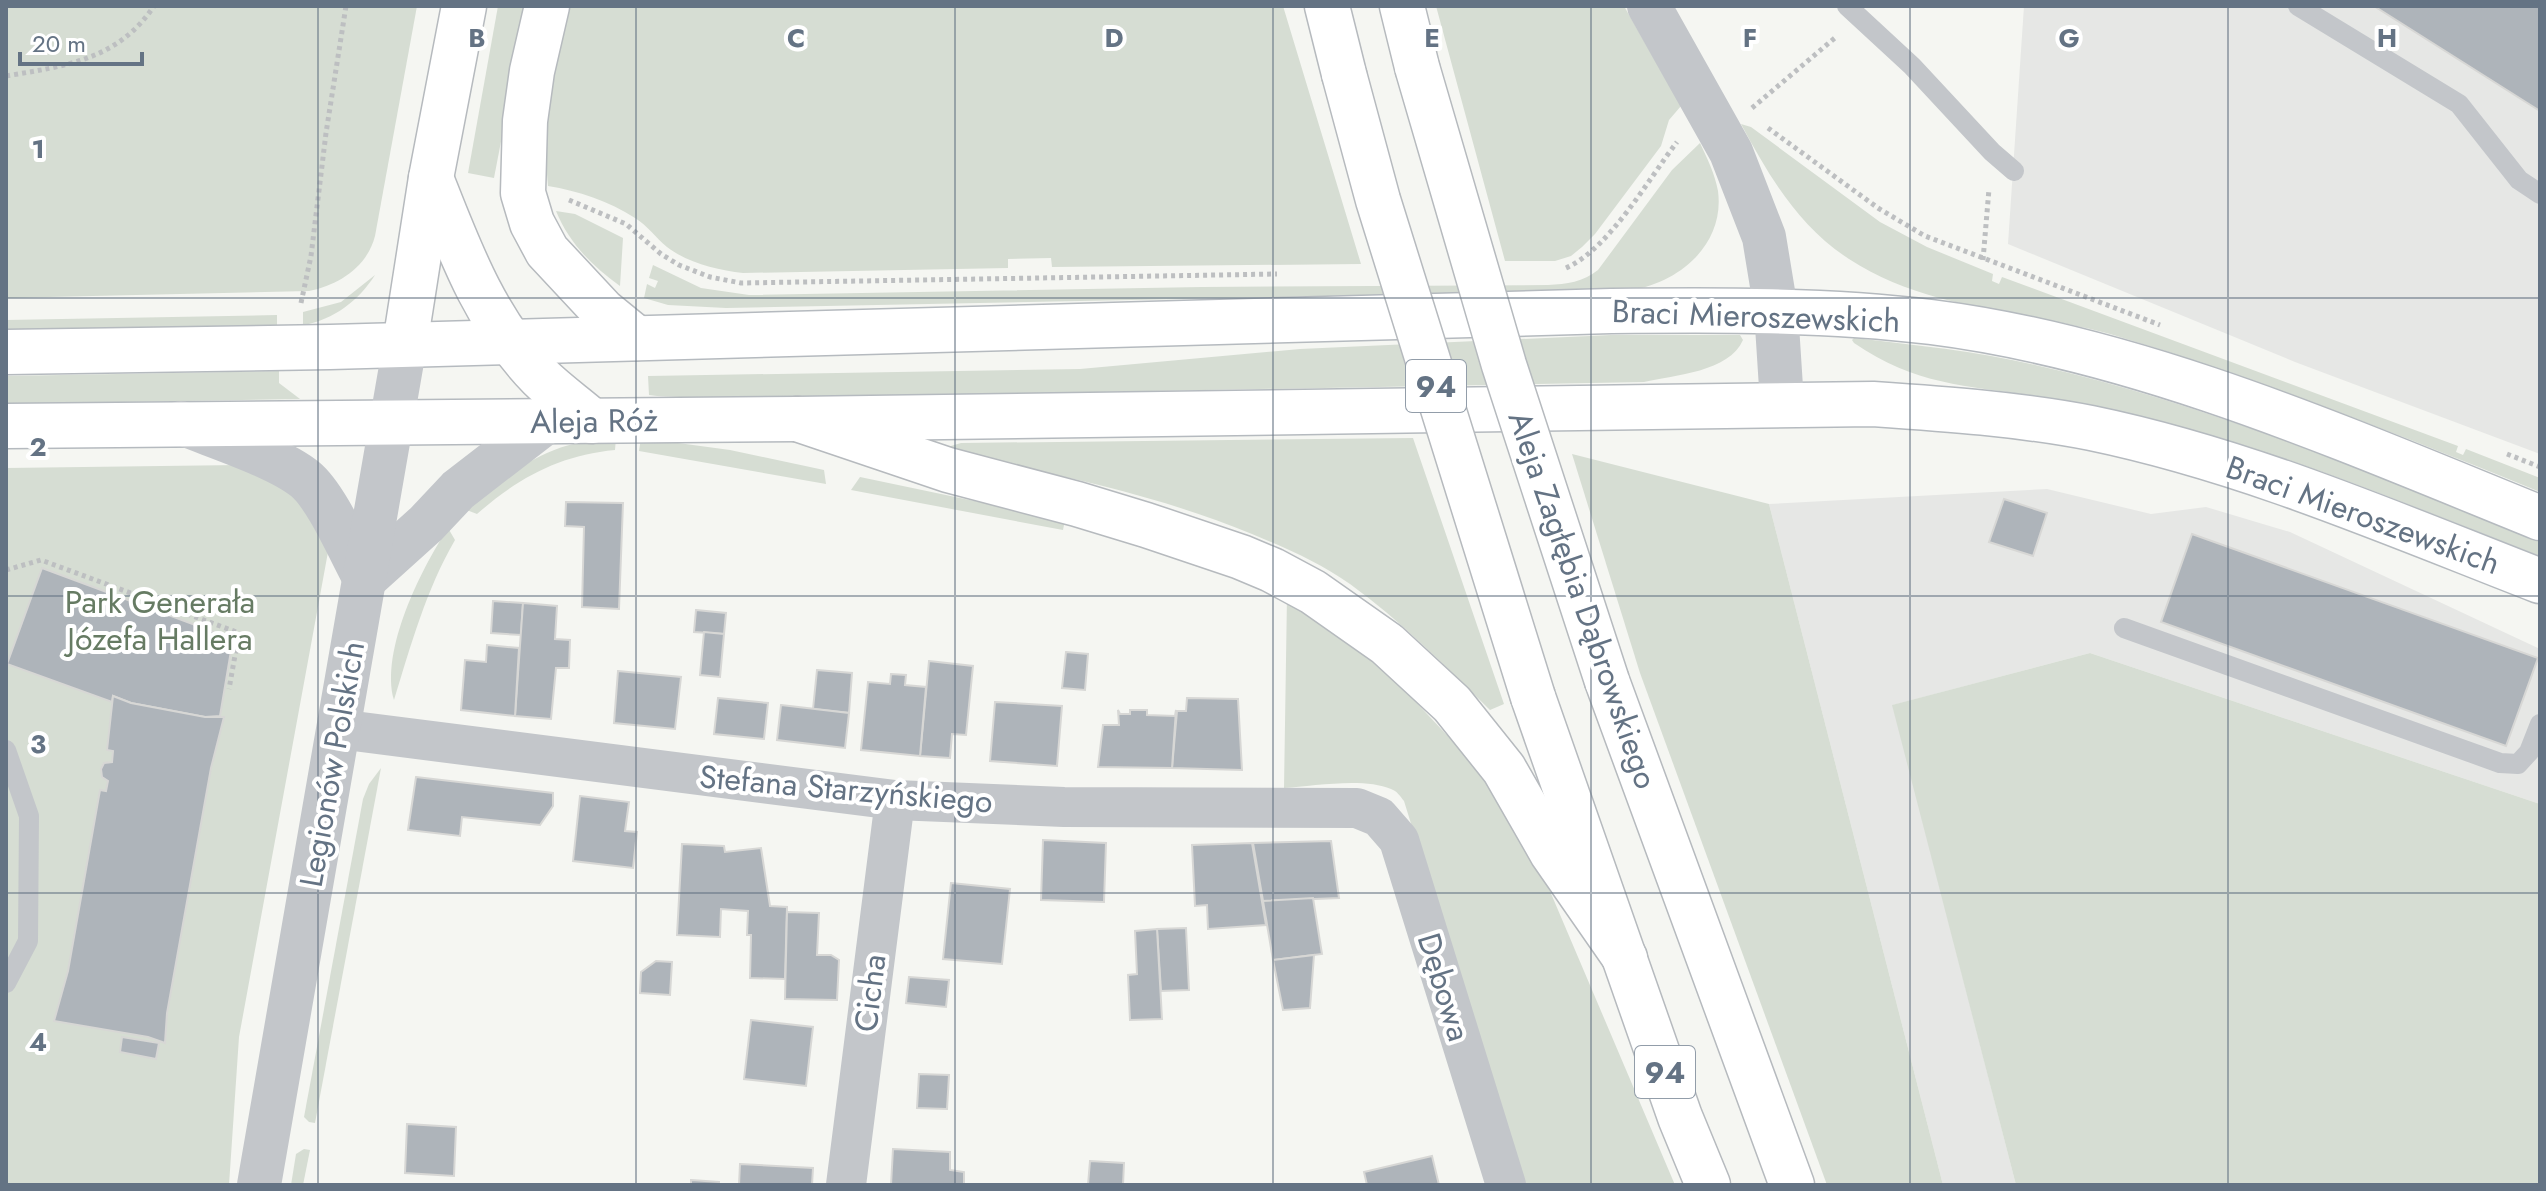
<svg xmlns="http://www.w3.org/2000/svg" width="2546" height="1191" viewBox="0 0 2546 1191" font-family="Jost,sans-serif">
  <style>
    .built { fill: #e6e7e5 }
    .green { fill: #d6ddd3 }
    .building { fill: #aeb4ba; stroke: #d7d7d5; stroke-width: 2 }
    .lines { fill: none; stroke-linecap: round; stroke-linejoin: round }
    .secondary-casing { stroke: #b5babf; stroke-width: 47 }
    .primary-casing { stroke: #b6babe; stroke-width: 47 }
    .path { stroke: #bdbfc1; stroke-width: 5; stroke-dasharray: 4 4; stroke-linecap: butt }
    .service { stroke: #c3c6ca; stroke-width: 20 }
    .minor { stroke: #c3c6ca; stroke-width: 40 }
    .tertiary { stroke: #c3c6ca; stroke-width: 44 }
    .secondary { stroke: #fff; stroke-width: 44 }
    .primary { stroke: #fff; stroke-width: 44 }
    .primary-bridge-casing { stroke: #b6babe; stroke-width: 47; stroke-linecap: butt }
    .primary-bridge { stroke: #fff; stroke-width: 44 }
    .grid { fill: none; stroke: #647384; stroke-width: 2; stroke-opacity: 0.55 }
    .labels { text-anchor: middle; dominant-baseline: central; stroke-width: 8; stroke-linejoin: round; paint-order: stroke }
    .shield { fill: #fff; stroke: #929da9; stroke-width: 2 }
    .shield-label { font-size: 30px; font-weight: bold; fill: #647384 }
    .street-label { font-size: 32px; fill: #647384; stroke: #fff }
    .park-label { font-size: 32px; fill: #667b63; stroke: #fff }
    .grid-label { font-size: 26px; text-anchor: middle; font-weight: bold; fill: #647384; stroke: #fff; stroke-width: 8; stroke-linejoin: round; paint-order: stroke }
  </style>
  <rect width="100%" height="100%" fill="#f5f6f2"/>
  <g class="built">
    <path d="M2024,6H2540V454L2295,362L2008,244Z"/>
    <path d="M2047,489L2151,514L2206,507L2290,532L2540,649V804L2090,653L1893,705L2016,1185H1943L1769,504Z"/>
  </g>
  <g class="green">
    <path d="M6,6H417L375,236C367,267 339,285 309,291L6,298Z"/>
    <path d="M498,6H527L494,178L468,173Z"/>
    <path d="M568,6H1283L1361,264L1052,267L1051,258L1008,259V268L743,273C717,270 688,263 667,247C656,238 647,225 635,218C609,201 578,191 548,186C542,127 551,62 568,6Z"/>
    <path d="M1436,6H1624L1681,106L1669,120L1661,146L1595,234L1582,247L1571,256L1555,261H1505Z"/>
    <path d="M1741,124L1751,127L1880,222L1927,247L1993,274L1992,281L1999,284L2002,277L2458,446L2456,452L2463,455L2466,449L2540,478V492C2402,436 2263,380 2120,337C2030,310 1930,312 1849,259C1798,226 1769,176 1741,124Z"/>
    <path d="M1700,143C1707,158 1715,174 1718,191C1725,244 1680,282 1632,290L726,308L668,305L644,298L647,284L655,288L658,281L649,278L653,265L701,288L749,295L1202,287L1548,285C1567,284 1583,282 1598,270L1672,170Z"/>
    <path d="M556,211L575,214L623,238L620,286C592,266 569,243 556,211Z"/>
    <path d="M375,275C359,300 334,320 303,325V312L341,302Z"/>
    <path d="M277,315V325L6,330V320Z"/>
    <path d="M1611,335H1740L1743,340C1729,372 1675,375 1644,382L724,399L657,396L649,395L648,376L1080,369L1300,349Z"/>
    <path d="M1854,338C1915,345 1976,351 2035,365C2209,404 2375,475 2540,541V556C2418,509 2295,456 2168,424C2129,414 2089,405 2050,398C1975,386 1919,388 1854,343L1852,340Z"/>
    <path d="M279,371V383L300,399L6,404V376Z"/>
    <path d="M616,438L615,450C560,455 518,478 477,514L464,509C520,468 543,442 616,438Z"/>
    <path d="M641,438L730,450L824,470L826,484L639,451Z"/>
    <path d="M1413,438L1504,704L1490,710C1445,666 1401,621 1350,584C1320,563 1286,548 1252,534C1155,494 1051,473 948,452L944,448L961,443Z"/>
    <path d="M1572,454L1769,504L1943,1185H1827L1640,673Z"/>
    <path d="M239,465L290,484L328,552L239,1037L229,1185H6V468Z"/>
    <path d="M860,477L1065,520L1063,530L851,490Z"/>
    <path d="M448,528L455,540C426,590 411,645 394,700C380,651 421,569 448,528Z"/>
    <path d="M1287,596L1371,654L1487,778L1541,870L1675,1185H1523L1404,801C1400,796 1397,791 1391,789C1364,777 1313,786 1284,788Z"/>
    <path d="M2090,653L2540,804V1185H2016L1892,705Z"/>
    <path d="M381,768L315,1123L309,1122L304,1117L363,799L369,784Z"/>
    <path d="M304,1149L310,1150L303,1185H291L296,1154Z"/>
  </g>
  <g class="building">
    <path d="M2374,6H2540V111Z"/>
    <path d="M2004,499L2047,513L2033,556L1989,542Z"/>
    <path d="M566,502L623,503L619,609L582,607L584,527L565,526Z"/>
    <path d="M2192,534L2538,658L2506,746L2161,622Z"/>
    <path d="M42,568L233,639L220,716L205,717L131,703L113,696L112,702L7,664Z"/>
    <path d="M493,601L523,603L521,635L491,633Z"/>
    <path d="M523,603L557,606L555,639L570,640L569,668H556L551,719L515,716Z"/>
    <path d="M696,610L726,613L724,634L694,632Z"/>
    <path d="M704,632L724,634L720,677L700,675Z"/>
    <path d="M487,645L519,648L515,716L461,710L465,660L486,662Z"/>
    <path d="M1066,652L1088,654L1085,690L1062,688Z"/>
    <path d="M929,661L973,666L966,735L952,734L950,758L920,756Z"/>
    <path d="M817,670L852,673L849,713L813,709Z"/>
    <path d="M618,671L681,677L675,729L614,723Z"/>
    <path d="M891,674L906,675L905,685L926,687L920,756L861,750L868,682L890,684Z"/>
    <path d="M113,696L131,703L205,717H224L211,768L167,1013L165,1043L148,1037L54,1021L68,971L100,790L106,791L108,781L102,777L101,769L104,763L112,762L113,751L107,750Z"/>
    <path d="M718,698L768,703L764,739L714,734Z"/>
    <path d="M1187,698L1238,699L1242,770L1172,768L1177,711H1186Z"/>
    <path d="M995,702L1062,706L1057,766L990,761Z"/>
    <path d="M781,705L849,713L845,748L777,740Z"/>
    <path d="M1118,710L1120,714H1130V710H1147V715L1175,716L1176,710L1172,768L1098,767L1103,725H1119Z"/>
    <path d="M416,777L553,793V806L540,825L462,817L460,836L408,830Z"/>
    <path d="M580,796L629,802L625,831L637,832L633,868L573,861Z"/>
    <path d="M1043,840L1106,843L1104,902L1041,900Z"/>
    <path d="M1331,841L1339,898L1263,901L1253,843Z"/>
    <path d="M1252,843L1266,925L1208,929L1207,905L1195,906L1192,845Z"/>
    <path d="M682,844L724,846L725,852L761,848L770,906L787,907L785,979L750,978L751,935H747L748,911L721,909L720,937L677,935Z"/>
    <path d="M951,883L1010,889L1002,964L943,959Z"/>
    <path d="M1313,898L1322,954L1273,960L1263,901Z"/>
    <path d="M787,912L819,913L817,955H831L839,960L837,1000L785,999Z"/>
    <path d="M1186,928L1189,990L1161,991L1157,929Z"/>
    <path d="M1157,929L1162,1019L1130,1020L1128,975L1137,974L1135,931Z"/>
    <path d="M1314,955L1310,1008L1283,1010L1273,960Z"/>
    <path d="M656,961L672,962L670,995L640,993L641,972Z"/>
    <path d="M909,977L949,980L946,1007L906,1003Z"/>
    <path d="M751,1020L813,1027L806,1086L744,1079Z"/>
    <path d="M122,1037L159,1043L156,1059L120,1052Z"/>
    <path d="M919,1074L949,1075L947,1109L917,1108Z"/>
    <path d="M407,1124L456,1127L454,1176L405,1173Z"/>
    <path d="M893,1149L950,1152V1170L964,1172V1185H891Z"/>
    <path d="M1432,1156L1439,1185H1367L1364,1172Z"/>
    <path d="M1090,1161L1124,1163L1123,1185H1088Z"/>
    <path d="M740,1164L813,1168L812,1185H739Z"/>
    <path d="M691,1180L719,1182V1185H691Z"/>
  </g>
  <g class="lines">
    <g class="secondary-casing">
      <g id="secondary">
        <path d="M6,352L330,347L1611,311C1718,310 1824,309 1931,322C2139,348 2347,440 2540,518"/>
        <path d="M6,426L797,419L1873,404C1946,409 2019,414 2091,428C2246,460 2393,524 2540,581"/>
      </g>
    </g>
    <g class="primary-casing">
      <g id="primary">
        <path d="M547,6L532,71L525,121L523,193L532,223L547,251L603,311L636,338"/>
        <path d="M1327,6L1344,74"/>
        <path d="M1402,6L1417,67"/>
        <path d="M431,178C459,249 485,321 540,377C556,393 575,406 592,421"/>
        <path d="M405,344L431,178L464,6"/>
        <path d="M797,419L948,470L1077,504L1146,525L1241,557L1272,570L1313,592L1387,644L1452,704L1504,769L1552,853L1625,958"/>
        <path d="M1607,681L1792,1185"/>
        <path d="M1533,697L1680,1117L1708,1185"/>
      </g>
    </g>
    <g class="path">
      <path d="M6,76C65,66 118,60 154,6"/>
      <path d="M1752,108L1836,37"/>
      <path d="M1768,128L1878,208L1925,236L2160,325"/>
      <path d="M569,200L626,224L661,254L679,265L710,277L741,283L1277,274"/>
      <path d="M1983,260L1989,189"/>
      <path d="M1566,268C1610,248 1647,181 1677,142"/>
      <path d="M301,303L311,256L326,133L346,6"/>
      <path d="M2507,454L2540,467"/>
      <path d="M6,570L41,560L239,633L229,689"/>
    </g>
    <g class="service">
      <path d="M1847,6L1912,66L1992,152L2014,171"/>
      <path d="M2298,6L2459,104L2519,180L2540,194"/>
      <path d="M2124,628L2500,763L2518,764L2529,752L2540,724"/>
      <path d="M6,750L29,816L28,941L6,983"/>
    </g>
    <g class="minor">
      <path d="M338,729L895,800L1064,807L1357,808L1379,817L1399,840L1506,1185"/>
      <path d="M846,1185L895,800"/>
    </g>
    <g class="tertiary">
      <path d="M1649,6L1731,152L1764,237L1776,310L1782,403"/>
      <path d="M181,423C215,437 278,457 305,479C327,497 350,552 365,579"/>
      <path d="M365,579L426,524L458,490L546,422"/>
      <path d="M259,1185L405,344"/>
    </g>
    <use href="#secondary" class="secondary"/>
    <use href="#primary" class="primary"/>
    <g class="primary-bridge-casing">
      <g id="primary-bridge">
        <path d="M1417,67L1504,365L1607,681"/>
        <path d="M1344,74L1378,200L1533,697"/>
      </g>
    </g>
    <use href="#primary-bridge" class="primary-bridge"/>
  </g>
  <path class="grid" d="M318,6V1185M636,6V1185M955,6V1185M1273,6V1185M1591,6V1185M1910,6V1185M2228,6V1185M6,298H2540M6,596H2540M6,893H2540"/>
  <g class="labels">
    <g class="shield">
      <rect x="1406" y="360" width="60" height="52" rx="6"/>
      <rect x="1635" y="1046" width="60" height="52" rx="6"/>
    </g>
    <g class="shield-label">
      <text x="1436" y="386">94</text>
      <text x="1665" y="1072">94</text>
    </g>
    <g class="street-label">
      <text transform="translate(1756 316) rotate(2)">Braci Mieroszewskich</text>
      <text transform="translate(594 421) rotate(-1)">Aleja Róż</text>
      <text transform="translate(2363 515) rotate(20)">Braci Mieroszewskich</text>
      <text transform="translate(1583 600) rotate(71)">Aleja Zagłębia Dąbrowskiego</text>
      <text transform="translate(332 764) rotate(-80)">Legionów Polskich</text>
      <text transform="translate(846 789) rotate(5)">Stefana Starzyńskiego</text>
      <text transform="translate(1444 987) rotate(73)">Dębowa</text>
      <text transform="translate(870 993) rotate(-83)">Cicha</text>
    </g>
    <g class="park-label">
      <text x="160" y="602">Park Generała<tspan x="160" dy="37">Józefa Hallera</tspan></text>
    </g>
  </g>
  <g class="grid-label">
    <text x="477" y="47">B</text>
    <text x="796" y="47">C</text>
    <text x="1114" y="47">D</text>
    <text x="1432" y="47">E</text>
    <text x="1750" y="47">F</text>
    <text x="2069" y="47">G</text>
    <text x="2387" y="47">H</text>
    <text x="38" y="158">1</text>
    <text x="38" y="456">2</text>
    <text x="38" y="753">3</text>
    <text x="38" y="1051">4</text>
  </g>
  <rect width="2546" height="1191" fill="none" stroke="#647384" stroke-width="16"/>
  <path d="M20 52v12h122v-12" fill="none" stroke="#647384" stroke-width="4"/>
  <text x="32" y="52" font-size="24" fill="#647384" stroke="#ffffff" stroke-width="6" paint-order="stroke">20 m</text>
</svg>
